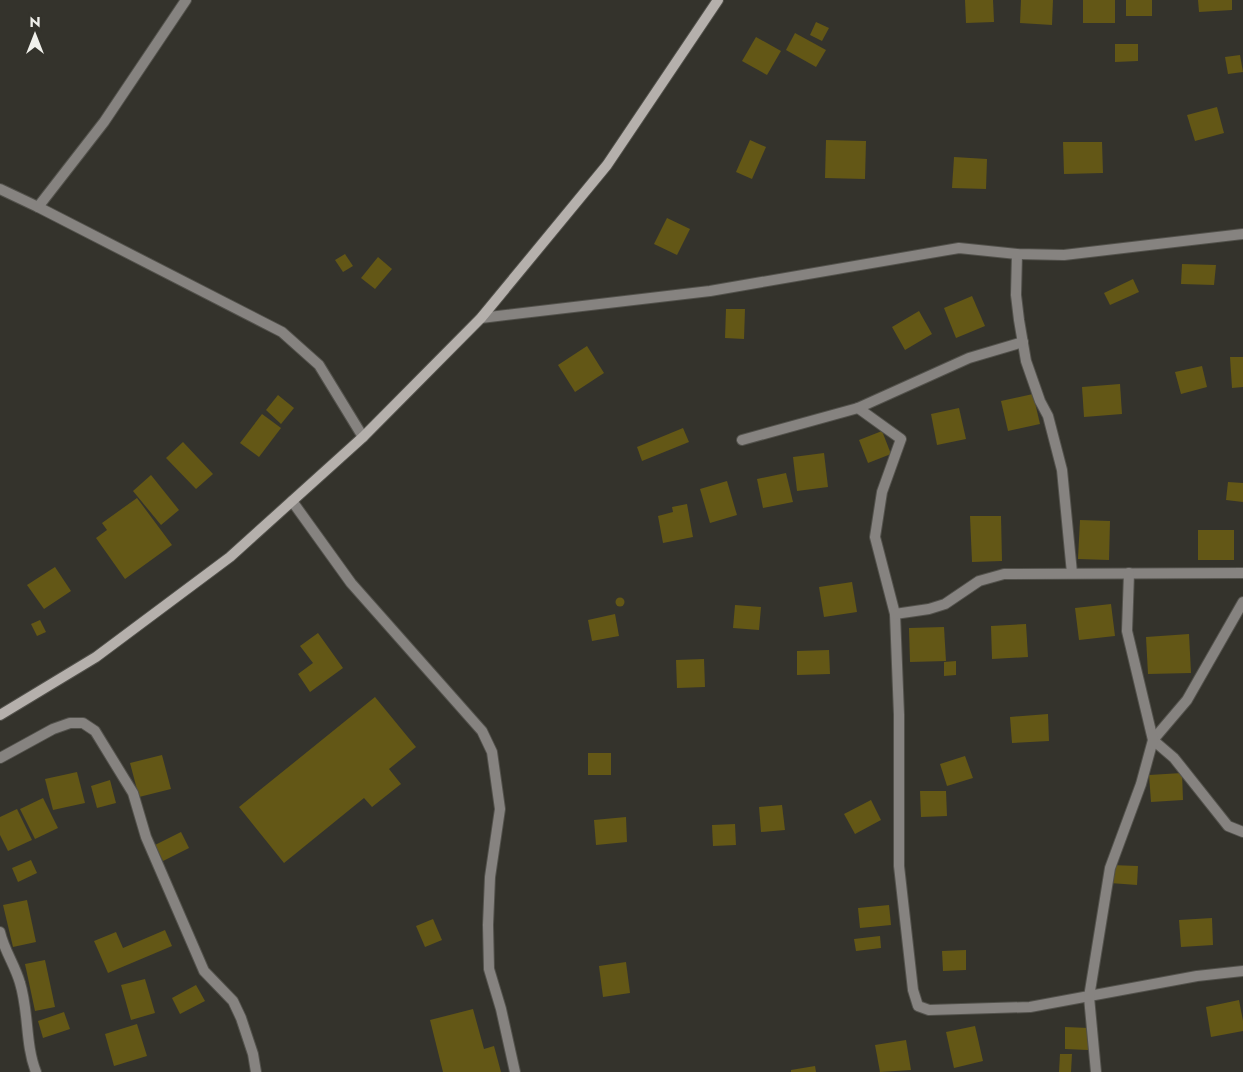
<svg xmlns="http://www.w3.org/2000/svg" width="1243" height="1072" viewBox="0 0 1243 1072" font-family="Jost,sans-serif">
  <style>
    .building { fill: #635716 }
    .lines { fill: none; stroke-linecap: round; stroke-linejoin: round }
    .service-casing { stroke: #52514b; stroke-width: 12 }
    .minor-casing { stroke: #52514b; stroke-width: 12 }
    .secondary-casing { stroke: #52514b; stroke-width: 12 }
    .service { stroke: #868380; stroke-width: 10 }
    .minor { stroke: #868380; stroke-width: 10 }
    .secondary { stroke: #b5b0ac; stroke-width: 10 }
  </style>
  <rect width="100%" height="100%" fill="#34332c"/>
  <g class="building">
    <path d="M965,0H993L994,22L966,23Z"/>
    <path d="M1021,0H1053L1052,25L1020,23Z"/>
    <rect x="1083" y="0" width="32" height="23"/>
    <rect x="1126" y="0" width="26" height="16"/>
    <path d="M1198,0H1232V10L1199,12Z"/>
    <path d="M816,22L829,28L822,41L810,35Z"/>
    <path d="M795,33L826,50L816,67L786,50Z"/>
    <path d="M756,37L781,51L767,75L742,61Z"/>
    <path d="M1115,44H1138V61L1115,62Z"/>
    <path d="M1240,55L1243,72L1228,74L1225,57Z"/>
    <path d="M1217,107L1224,133L1195,141L1187,115Z"/>
    <path d="M750,140L766,147L752,179L736,172Z"/>
    <path d="M826,140L866,141L865,179L825,178Z"/>
    <path d="M1063,142H1102L1103,173L1064,174Z"/>
    <path d="M954,157L987,159L986,189L952,188Z"/>
    <path d="M667,218L690,229L677,255L654,244Z"/>
    <path d="M345,254L353,266L343,272L335,260Z"/>
    <path d="M378,257L392,269L375,289L361,278Z"/>
    <path d="M1182,264L1216,265L1214,285L1181,284Z"/>
    <path d="M1133,279L1139,292L1110,305L1104,293Z"/>
    <path d="M972,296L985,326L956,338L944,308Z"/>
    <path d="M726,309H745L744,339L725,338Z"/>
    <path d="M919,311L932,334L905,350L892,327Z"/>
    <path d="M587,346L604,373L575,392L558,365Z"/>
    <path d="M1230,357H1243V387L1232,388Z"/>
    <path d="M1202,366L1207,387L1181,394L1175,372Z"/>
    <path d="M1120,384L1122,414L1084,417L1082,387Z"/>
    <path d="M1033,394L1040,424L1008,431L1001,401Z"/>
    <path d="M278,395L294,408L281,424L266,410Z"/>
    <path d="M959,408L966,439L937,445L931,414Z"/>
    <path d="M262,414L281,428L259,457L240,443Z"/>
    <path d="M683,428L689,442L642,461L637,447Z"/>
    <path d="M882,431L891,454L868,463L859,440Z"/>
    <path d="M183,442L213,474L196,489L166,458Z"/>
    <path d="M824,453L828,487L797,491L793,457Z"/>
    <path d="M786,473L793,502L763,508L757,479Z"/>
    <path d="M151,475L179,510L161,525L133,491Z"/>
    <path d="M727,481L737,515L710,523L700,489Z"/>
    <path d="M1228,482L1243,483V502L1226,500Z"/>
    <path d="M137,498L172,545L125,579L96,538L107,530L102,523Z"/>
    <path d="M687,504L693,537L663,543L658,516L673,512L672,507Z"/>
    <path d="M970,516H1001L1002,561L972,562Z"/>
    <path d="M1080,520L1110,521L1109,560L1078,559Z"/>
    <rect x="1198" y="530" width="36" height="30"/>
    <path d="M55,567L71,591L44,609L27,585Z"/>
    <path d="M852,582L857,612L824,617L819,587Z"/>
    <circle cx="620" cy="602" r="4.5"/>
    <path d="M1111,604L1115,636L1079,640L1075,608Z"/>
    <path d="M735,605L761,607L759,630L733,628Z"/>
    <path d="M615,614L619,636L592,641L588,620Z"/>
    <path d="M40,620L46,632L37,636L31,624Z"/>
    <path d="M1026,624L1028,657L992,659L991,626Z"/>
    <path d="M944,627L946,661L910,662L909,628Z"/>
    <path d="M318,633L343,668L310,692L298,674L313,663L300,646Z"/>
    <path d="M1189,634L1191,673L1148,674L1146,637Z"/>
    <path d="M829,650L830,674L797,675V651Z"/>
    <path d="M704,659L705,687L677,688L676,660Z"/>
    <path d="M956,661V675L944,676V662Z"/>
    <path d="M375,697L416,747L389,769L401,784L372,807L364,798L284,863L239,807Z"/>
    <path d="M1048,714L1049,741L1012,743L1010,717Z"/>
    <rect x="588" y="753" width="23" height="22"/>
    <path d="M162,755L171,789L139,797L130,763Z"/>
    <path d="M965,756L973,778L947,786L940,764Z"/>
    <path d="M77,772L85,803L53,810L45,779Z"/>
    <path d="M1182,773L1183,800L1151,802L1149,775Z"/>
    <path d="M110,780L116,803L97,808L91,786Z"/>
    <path d="M920,791H946L947,816L921,817Z"/>
    <path d="M43,798L58,828L35,839L20,809Z"/>
    <path d="M871,800L881,820L855,834L844,814Z"/>
    <path d="M782,805L785,830L761,832L759,807Z"/>
    <path d="M17,809L32,840L8,851L0,835V817Z"/>
    <path d="M626,817L627,842L596,845L594,820Z"/>
    <path d="M735,824L736,845L713,846L712,825Z"/>
    <path d="M181,832L189,848L163,861L155,845Z"/>
    <path d="M31,860L37,873L18,882L12,868Z"/>
    <path d="M1111,865L1138,866L1137,885L1110,883Z"/>
    <path d="M27,900L36,942L13,947L3,905Z"/>
    <path d="M889,905L891,925L860,928L858,908Z"/>
    <path d="M1212,918L1213,945L1181,947L1179,920Z"/>
    <path d="M433,919L442,940L425,947L416,926Z"/>
    <path d="M165,930L172,946L108,973L94,941L116,932L123,948Z"/>
    <path d="M880,936L881,948L856,951L854,939Z"/>
    <path d="M966,950V970L943,971L942,951Z"/>
    <path d="M45,960L55,1007L35,1011L25,964Z"/>
    <path d="M626,962L630,993L603,997L599,966Z"/>
    <path d="M145,979L155,1013L131,1020L121,985Z"/>
    <path d="M196,985L205,1001L180,1014L172,998Z"/>
    <path d="M1239,1000L1243,1021V1031L1211,1037L1206,1007Z"/>
    <path d="M473,1009L484,1049L494,1046L501,1072H443L430,1020Z"/>
    <path d="M64,1012L70,1029L43,1038L38,1021Z"/>
    <path d="M137,1024L147,1056L114,1066L105,1034Z"/>
    <path d="M975,1026L983,1061L954,1068L946,1032Z"/>
    <path d="M1065,1027L1089,1028L1088,1050L1065,1049Z"/>
    <path d="M906,1040L911,1070L880,1072L875,1045Z"/>
    <path d="M1060,1054H1072L1071,1072H1059Z"/>
    <path d="M815,1066L816,1072H791V1070Z"/>
  </g>
  <g class="lines">
    <g class="service-casing">
      <g id="service">
        <path d="M38,207L104,122L186,0"/>
        <path d="M292,501L351,583L482,731L492,752L500,809L490,877L488,925L489,969L501,1009L515,1072"/>
      </g>
    </g>
    <g class="minor-casing">
      <g id="minor">
        <path d="M0,189L38,207L282,332L319,365L363,437"/>
        <path d="M1017,254L1016,295L1019,320L1026,361L1040,401L1048,416L1062,470L1072,573"/>
        <path d="M481,318L710,291L959,248L1017,254L1064,255L1243,234"/>
        <path d="M858,408L901,439L882,492L875,537L895,614L899,715V866L913,990L918,1006L929,1010L1030,1007L1197,976L1243,971"/>
        <path d="M742,440L858,408L969,358L1023,342"/>
        <path d="M1243,602L1187,700L1153,740L1174,758L1228,826L1243,832"/>
        <path d="M895,614L929,609L945,604L979,581L1004,574L1243,573"/>
        <path d="M0,758L53,729L70,723H83L95,731L133,793L146,837L204,971L233,1001L241,1018L253,1054L256,1072"/>
        <path d="M0,932C4,950 15,965 20,983C29,1012 25,1044 36,1072"/>
        <path d="M1096,1072L1089,997L1110,868L1141,784L1153,740L1127,631L1129,573"/>
      </g>
    </g>
    <g class="secondary-casing">
      <path id="secondary" d="M0,715L96,657L230,557L363,437L481,318L607,165L718,0"/>
    </g>
    <use href="#service" class="service"/>
    <use href="#minor" class="minor"/>
    <use href="#secondary" class="secondary"/>
  </g>
  <g transform="translate(35 35)" stroke="#34332c" stroke-width="4" paint-order="stroke">
  <path d="M0-4L9 19L0 12L-9 19Z" fill="#f0f0eb"/>
  <text y="-8" font-size="14" font-weight="bold" text-anchor="middle" fill="#f0f0eb">N</text>
  </g>
</svg>
